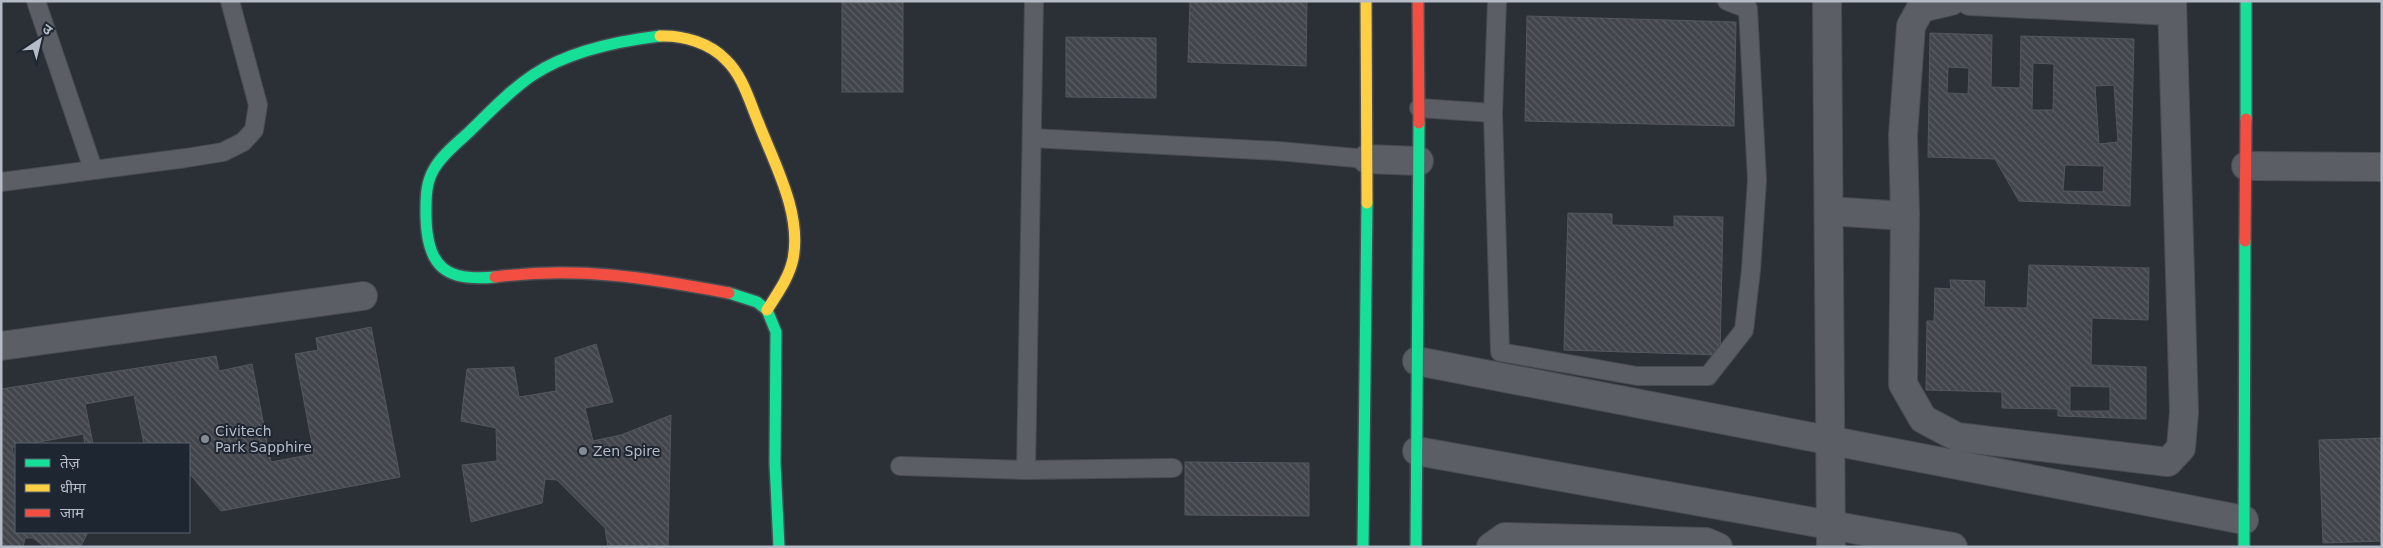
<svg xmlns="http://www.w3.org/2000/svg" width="2383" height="548" viewBox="0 0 2383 548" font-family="'DejaVu Sans','Noto Sans Devanagari',sans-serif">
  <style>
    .building { fill: url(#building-back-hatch); stroke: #53575f; fill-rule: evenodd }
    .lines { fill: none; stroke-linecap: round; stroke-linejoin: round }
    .lane-casing { stroke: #484c52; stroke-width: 20 }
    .street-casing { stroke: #484c52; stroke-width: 30 }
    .fast-casing { stroke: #484c52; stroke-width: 14 }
    .slow-casing { stroke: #484c52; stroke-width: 14 }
    .jam-casing { stroke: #484c52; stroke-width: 14 }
    .lane { stroke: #5b5e65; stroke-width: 18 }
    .street { stroke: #5b5e65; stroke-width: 28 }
    .fast { stroke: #16e098; stroke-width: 11 }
    .slow { stroke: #ffcf43; stroke-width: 11 }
    .jam { stroke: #f24e42; stroke-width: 11 }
    .poi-dot { fill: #858b95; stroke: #1e2632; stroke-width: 2 }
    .labels { text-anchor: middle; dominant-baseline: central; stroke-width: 4; stroke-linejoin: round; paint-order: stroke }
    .poi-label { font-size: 14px; fill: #b5bcc8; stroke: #1e2632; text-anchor: start }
  </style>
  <defs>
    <pattern id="building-back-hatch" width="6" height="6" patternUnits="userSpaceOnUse" patternTransform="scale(1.25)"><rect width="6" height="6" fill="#42464c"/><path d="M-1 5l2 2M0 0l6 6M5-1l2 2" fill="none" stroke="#5b5f64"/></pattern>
  </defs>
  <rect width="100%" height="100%" fill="#2b3037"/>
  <g class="building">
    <rect x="842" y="1" width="61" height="91"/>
    <path d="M1190,1H1307L1306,66L1188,62Z"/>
    <path d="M1527,16L1736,22L1734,126L1525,121Z"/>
    <path d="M1930,33L1992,35L1991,87L2020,88L2021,36L2134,39L2130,206L2019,201L1995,159L1928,157ZM2033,63L2054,64L2053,110H2032ZM1948,67L1969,68L1968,94L1947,93ZM2114,85L2118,142L2099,144L2095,86ZM2065,165L2104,166L2103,192L2063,191Z"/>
    <path d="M1066,37L1156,38V98L1066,97Z"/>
    <path d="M1568,213L1612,214V225L1674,227V216L1723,217L1720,355L1564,350Z"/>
    <path d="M2029,265L2149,268L2148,320L2092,318L2091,365L2146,367V419L2058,416V409L2002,408V392L1926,390L1927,321H1934L1935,288L1951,289L1950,280L1985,281L1984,307L2027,308ZM2070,386L2110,387V411H2070Z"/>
    <path d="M371,327L400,477L221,511L189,473V444H144L134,395L85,404L93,444H85L83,434L28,444H16V447H12L16,469V532H88L81,546L45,547L33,538H25L23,547H1V389L216,356L219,371L252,364L271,462L314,454L295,354L318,350L316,338Z"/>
    <path d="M596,344L613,402L585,408L593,441L621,435L671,415L668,547H608L605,528L557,480L545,479L542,503L471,522L462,465L497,461L496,428L461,421L467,369L514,367L519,397L556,391L555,358Z"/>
    <path d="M2382,438V541L2323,543L2319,440Z"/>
    <path d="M1185,462L1309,463V516L1185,515Z"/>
  </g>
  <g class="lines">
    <g class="lane-casing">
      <g id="lane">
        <path d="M36,1L93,169"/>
        <path d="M1497,1L1493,113L1500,352L1637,376H1708L1744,330L1751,270L1757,180L1748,9L1727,1"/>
        <path d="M1419,108L1493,113"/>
        <path d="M1032,138L1278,151L1367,159"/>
        <path d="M1,182L186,158L223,152L243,142L254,130L258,105L230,1"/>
        <path d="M900,466L1026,470L1173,468"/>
        <path d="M1026,470L1034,1"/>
      </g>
    </g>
    <g class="street-casing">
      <g id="street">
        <path d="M1827,1L1831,547"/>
        <path d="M1970,1L2172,11"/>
        <path d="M1367,159L1419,161"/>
        <path d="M2246,166L2382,167"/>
        <path d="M1829,211L1905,216L1903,135L1911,26L1921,8L1951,1"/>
        <path d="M1905,216L1903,384L1923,419L1957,437L2168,462L2181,448L2184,412L2172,1"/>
        <path d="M1,346L363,296"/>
        <path d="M1417,361L2244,520"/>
        <path d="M1417,451L1953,547"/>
        <path d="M1491,547L1505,537L1706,542L1718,547"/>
      </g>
    </g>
    <g class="fast-casing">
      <g id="fast">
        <path d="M2246,119V1"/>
        <path d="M495,277C446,282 427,267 426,217C426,201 425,184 434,169C442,155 456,144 468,133C489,113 509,91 533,75C569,51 618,41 660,36"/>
        <path d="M729,293L757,302L767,310L776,332L775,463L779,547"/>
        <path d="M1363,547L1367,203"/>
        <path d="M1416,547L1419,123"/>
        <path d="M2244,547L2245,241"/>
      </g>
    </g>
    <g class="slow-casing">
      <g id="slow">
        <path d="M1366,1L1367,203"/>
        <path d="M660,36C683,35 710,43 726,60C743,76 750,103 759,124C775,165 802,214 793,259C789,278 777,294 767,310"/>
      </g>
    </g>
    <g class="jam-casing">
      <g id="jam">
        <path d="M1418,1L1419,123"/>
        <path d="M2245,241L2246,119"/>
        <path d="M495,277C577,266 649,278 729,293"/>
      </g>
    </g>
    <use href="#lane" class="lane"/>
    <use href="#street" class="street"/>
    <use href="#fast" class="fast"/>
    <use href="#slow" class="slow"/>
    <use href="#jam" class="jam"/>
  </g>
  <g class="poi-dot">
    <circle cx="205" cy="439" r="5"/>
    <circle cx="583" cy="451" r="5"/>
  </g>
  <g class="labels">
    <g class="poi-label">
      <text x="215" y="431">Civitech<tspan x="215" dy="16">Park Sapphire</tspan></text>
      <text x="593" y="451">Zen Spire</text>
    </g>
  </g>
  <rect width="2383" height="548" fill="none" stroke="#b5bcc8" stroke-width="5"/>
  <rect x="15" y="443" width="175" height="90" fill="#1e2632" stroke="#5a626e"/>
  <rect x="25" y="459" width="25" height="8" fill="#16e098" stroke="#5a626e"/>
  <text x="60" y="468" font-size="15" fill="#b5bcc8">तेज़</text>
  <rect x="25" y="484" width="25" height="8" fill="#ffcf43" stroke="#5a626e"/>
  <text x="60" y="493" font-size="15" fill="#b5bcc8">धीमा</text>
  <rect x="25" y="509" width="25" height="8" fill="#f24e42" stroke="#5a626e"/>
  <text x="60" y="518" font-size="15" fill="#b5bcc8">जाम</text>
  <g transform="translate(40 40) rotate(35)" stroke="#1e2632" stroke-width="4" paint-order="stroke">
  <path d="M0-4L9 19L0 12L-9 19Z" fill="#b5bcc8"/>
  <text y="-8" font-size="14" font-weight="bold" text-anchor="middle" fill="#b5bcc8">उ</text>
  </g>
</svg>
